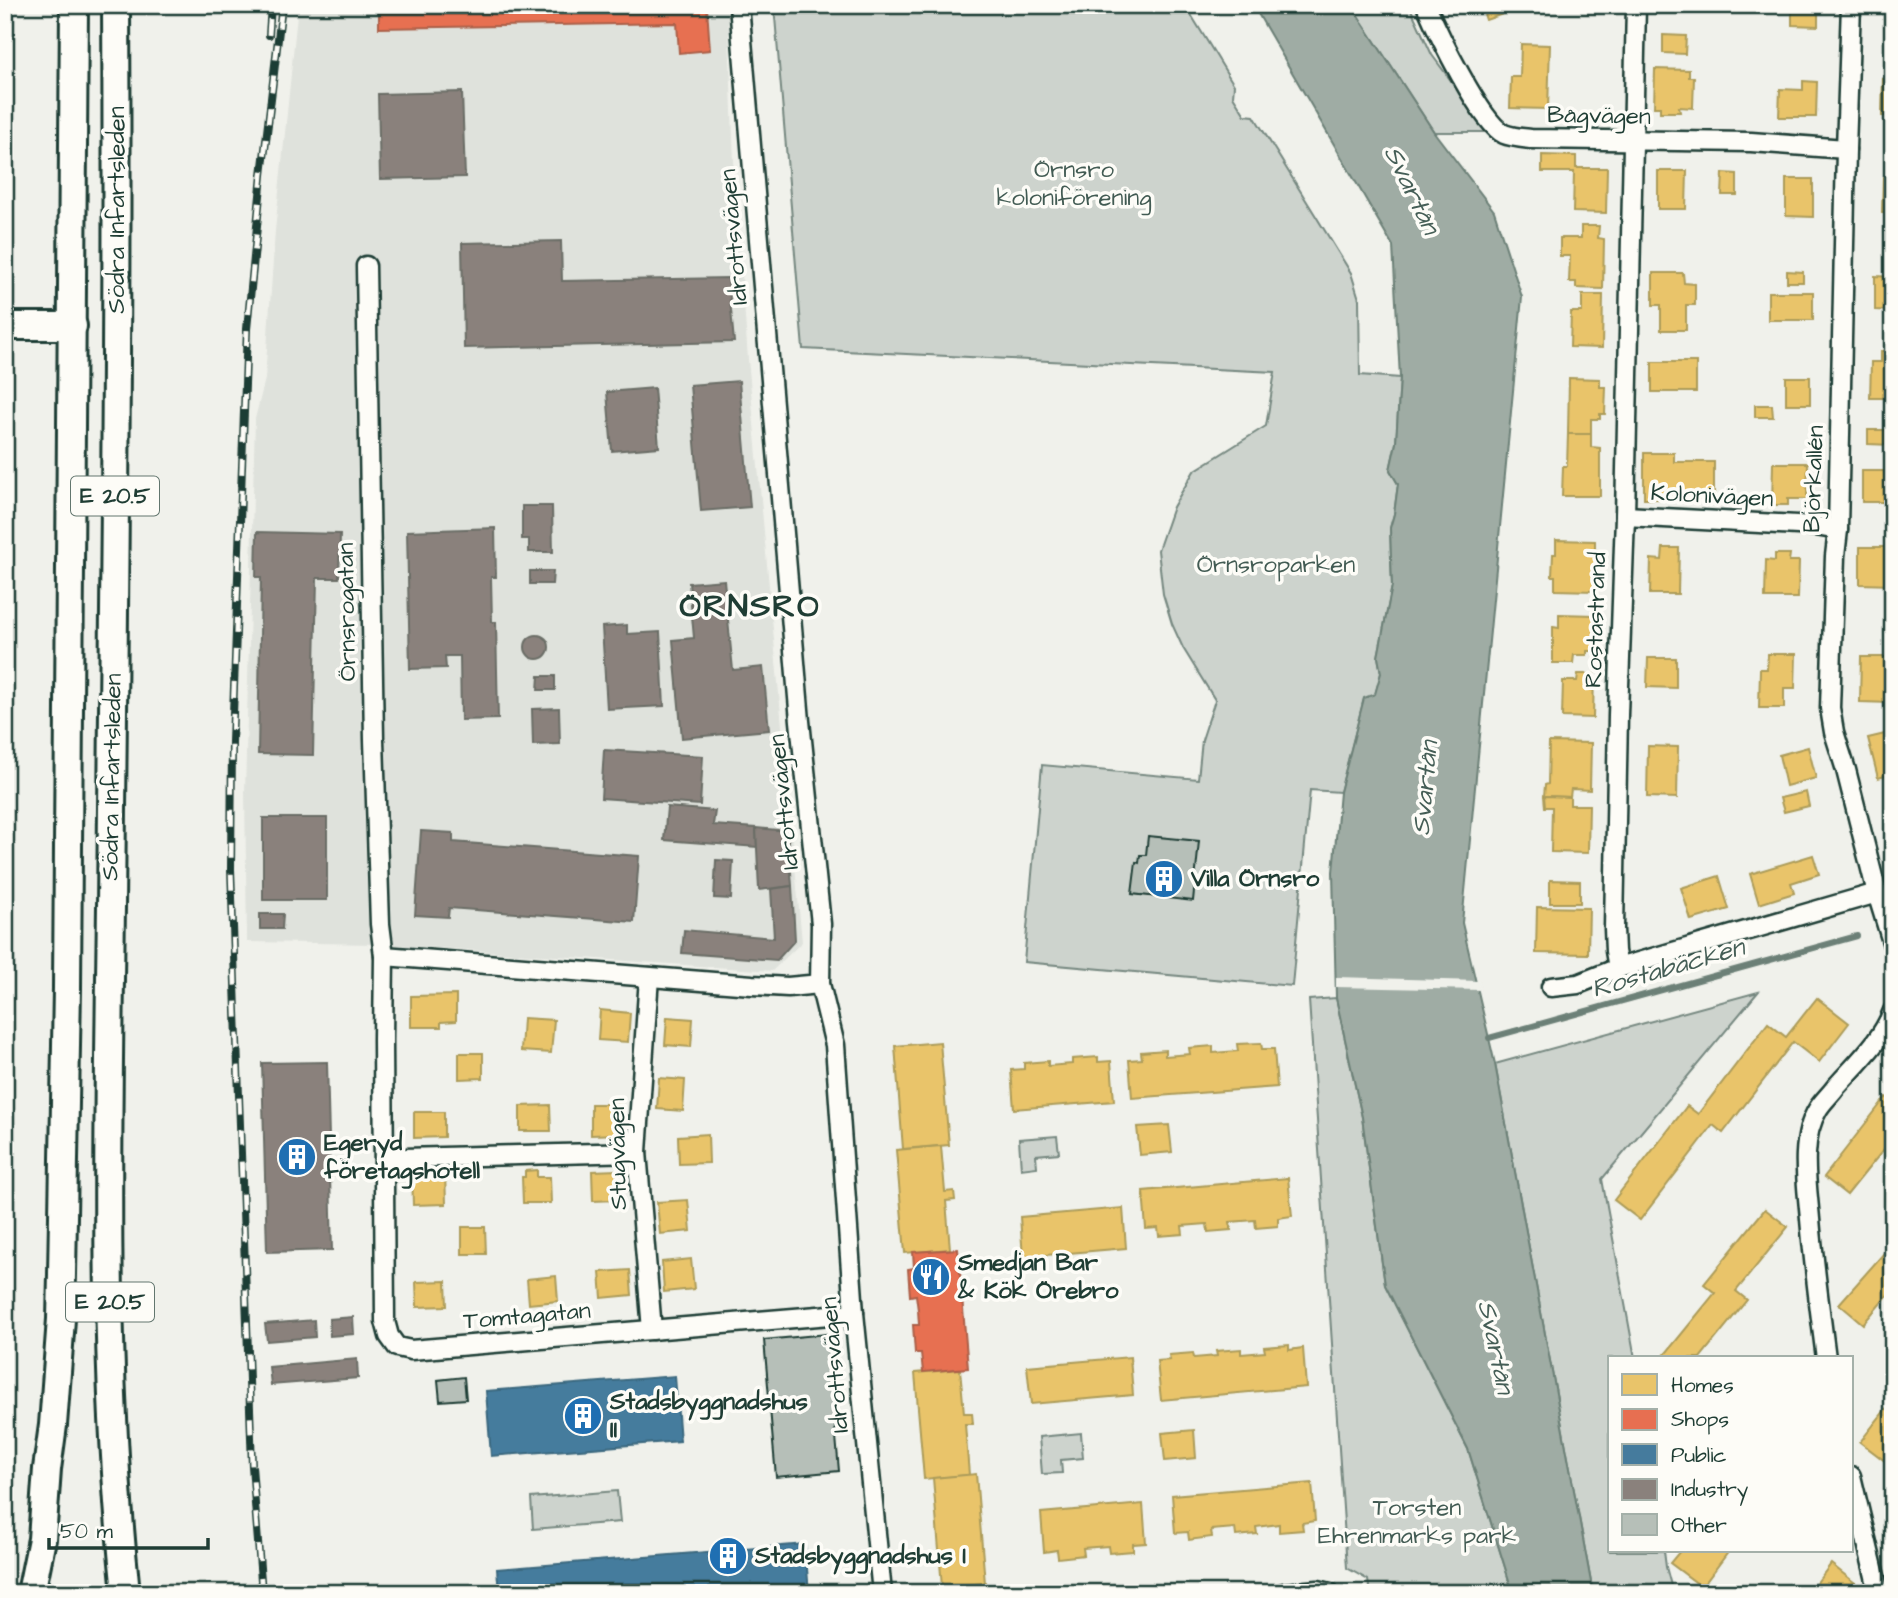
<svg xmlns="http://www.w3.org/2000/svg" width="1898" height="1598" viewBox="0 0 1898 1598" font-family="'Architects Daughter',sans-serif">
  <style>
    .built { fill: #dfe2dc }
    .green { fill: #cdd3cd; stroke: #768880; stroke-width: 2 }
    .water { fill: #9faca4; stroke: #6c8077; stroke-width: 2 }
    .pier { fill: #f0f1eb }
    .homes { fill: #e9c46a; stroke: #ac9c5a; stroke-width: 2 }
    .shops { fill: #e76f51; stroke: #ab6048; stroke-width: 2 }
    .public { fill: #457b9d; stroke: #3a687e; stroke-width: 2 }
    .industry { fill: #8a817c; stroke: #6a6d66; stroke-width: 2 }
    .lines { fill: none; stroke-linecap: round; stroke-linejoin: round }
    .stream { stroke: #6c8077; stroke-width: 6 }
    .building { fill: #b6bfb8; stroke: #1f3d34; stroke-width: 2 }
    .street-casing { stroke: #1f3d34; stroke-width: 23 }
    .primary-casing { stroke: #1f3d34; stroke-width: 32 }
    .street { stroke: #fdfcf7; stroke-width: 18 }
    .primary { stroke: #fdfcf7; stroke-width: 26 }
    .rail-casing { stroke: #1f3d34; stroke-width: 8 }
    .rail { stroke: #fdfcf7; stroke-width: 5; stroke-dasharray: 16; stroke-linecap: butt }
    .labels { text-anchor: middle; dominant-baseline: central; stroke-width: 7; stroke-linejoin: round; paint-order: stroke }
    .shield { fill: #fdfcf7; stroke: #62766e; stroke-width: 2 }
    .shield-label { font-size: 23px; font-weight: bold; fill: #1f3d34 }
    .street-label { font-size: 24px; fill: #1f3d34; stroke: #fdfcf7 }
    .park-label { font-size: 24px; fill: #425b53; stroke: #fdfcf7 }
    .poi-label { font-size: 24px; font-weight: bold; fill: #1f3d34; stroke: #fdfcf7; text-anchor: start }
    .water-label { font-size: 26px; font-style: italic; fill: #455e56; stroke: #fdfcf7 }
    .district-label { font-size: 32px; font-weight: bold; letter-spacing: 2px; fill: #1f3d34; stroke: #fdfcf7 }
  </style>
  <rect width="100%" height="100%" fill="#f0f1eb"/>
  <filter id="ink" filterUnits="userSpaceOnUse"><feTurbulence type="fractalNoise" baseFrequency=".0143" numOctaves="2"/><feDisplacementMap in="SourceGraphic" scale="14" xChannelSelector="R" yChannelSelector="G"/><feConvolveMatrix kernelMatrix="1 2 1 2 8 2 1 2 1" color-interpolation-filters="sRGB"/></filter>
  <g filter="url(#ink)">
    <path class="built" d="M298,5H728L734,163L748,359L802,942L772,971L378,944L247,942L245,792L255,419L265,379L275,231Z"/>
    <g class="green">
      <path d="M774,5H1185L1234,85L1233,96L1245,115L1254,116L1351,273L1359,299L1360,375L1400,378L1396,443L1390,470L1398,484L1394,514L1390,528L1392,586L1378,657L1381,673L1375,695L1364,699L1340,792L1310,790L1292,986L1024,962L1042,765L1198,779L1202,740L1215,700L1183,648L1172,624L1163,594L1158,550L1173,507L1194,471L1266,426L1275,372L803,349Z"/>
      <path d="M1351,5H1409L1432,55L1489,132H1434Z"/>
      <path d="M1758,992L1602,1179L1635,1358H1609V1551H1664L1666,1567L1673,1593H1593L1495,1064Z"/>
      <path d="M1336,998L1362,1117L1385,1285L1468,1449L1513,1593H1370L1368,1580L1347,1568L1309,1000Z"/>
      <path d="M1057,1136L1059,1153L1036,1155L1037,1167L1021,1169L1019,1139Z"/>
      <path d="M1081,1433L1083,1458L1061,1460L1062,1473L1042,1474L1039,1437Z"/>
      <path d="M617,1491L620,1522L533,1529L531,1498Z"/>
    </g>
    <path class="water" d="M1253,5H1351L1434,132L1494,211L1522,297L1462,923L1495,1064L1593,1593H1513L1468,1449L1385,1285L1362,1117L1336,998L1333,872L1340,792L1364,698L1375,694L1381,673L1378,657L1392,586L1390,528L1394,514L1398,484L1390,470L1396,443L1400,378L1393,246Z"/>
    <path class="pier" d="M1336,977L1479,981L1481,990L1336,987Z"/>
    <g class="homes">
      <path d="M1481,5H1528L1486,20Z"/>
      <path d="M1665,5H1697V11L1664,10Z"/>
      <path d="M1792,5H1818V26L1792,25Z"/>
      <path d="M1663,35L1686,36L1685,54L1663,53Z"/>
      <path d="M1521,44L1550,45L1548,109L1510,108L1511,77H1520Z"/>
      <path d="M1655,69L1689,70V77H1694L1693,108L1679,107L1680,112H1660V107H1654Z"/>
      <path d="M1883,79H1893V116H1882Z"/>
      <path d="M1803,81L1817,82L1816,117H1779L1780,89L1803,90Z"/>
      <path d="M1542,155L1576,156V168H1607L1606,213L1573,212L1574,172H1542Z"/>
      <path d="M1658,171H1687L1686,209H1658Z"/>
      <path d="M1723,173L1737,174V195H1722Z"/>
      <path d="M1883,177H1893V213H1882Z"/>
      <path d="M1786,179H1813V217L1786,216Z"/>
      <path d="M1581,226H1599L1598,238L1604,239L1603,289L1576,288V282H1569L1570,256H1560V238H1581Z"/>
      <path d="M1787,271L1803,272V282H1787Z"/>
      <path d="M1653,273H1683L1684,283L1695,284V305H1686V330H1661V305H1653Z"/>
      <path d="M1875,276L1893,277V311L1875,310Z"/>
      <rect x="1768" y="292" width="45" height="28"/>
      <path d="M1582,295H1603L1602,348L1570,347L1571,312H1582Z"/>
      <path d="M1881,351H1893V398H1870L1871,362H1881Z"/>
      <rect x="1652" y="362" width="44" height="30"/>
      <rect x="1786" y="377" width="24" height="27"/>
      <path d="M1569,378L1600,379V387H1606L1605,414H1600V419H1591V434H1568Z"/>
      <path d="M1755,405H1772L1773,417H1755Z"/>
      <path d="M1868,430H1891V445L1868,444Z"/>
      <path d="M1568,434H1591V447L1600,448V496H1562L1563,466H1567Z"/>
      <path d="M1644,453H1674V462H1714V499H1644Z"/>
      <path d="M1773,463H1808L1807,499H1788V505H1772Z"/>
      <path d="M1862,471H1884L1885,480H1893V502H1862Z"/>
      <path d="M1556,540L1595,541V550H1597V576H1594V591L1555,590V576H1552L1553,554H1556Z"/>
      <path d="M1860,547H1893V585L1860,584Z"/>
      <path d="M1663,548H1679L1678,594H1650L1651,559L1662,560Z"/>
      <path d="M1775,554H1790L1789,561H1799L1798,598H1765L1766,560L1775,561Z"/>
      <path d="M1559,614L1595,615L1594,651H1587V655H1574L1573,663H1553V627L1559,628Z"/>
      <path d="M1768,654H1796L1795,688H1784V708H1759L1760,669H1767Z"/>
      <path d="M1861,657H1892L1891,703L1860,702Z"/>
      <path d="M1648,658H1676V688L1647,687Z"/>
      <path d="M1578,674H1594L1593,718L1562,717L1563,681H1577Z"/>
      <path d="M1893,732V774L1878,778L1868,738Z"/>
      <path d="M1549,742L1591,743L1590,790L1571,789L1570,797L1544,796L1545,785L1548,784Z"/>
      <path d="M1648,746L1678,747L1677,798L1647,797Z"/>
      <path d="M1808,747L1816,778L1786,786L1779,755Z"/>
      <path d="M1806,792L1809,806L1784,812L1780,798Z"/>
      <path d="M1544,796L1570,797V805H1589L1588,853L1551,852L1552,807H1545Z"/>
      <path d="M1813,855L1819,874L1791,883L1794,893L1759,904L1750,874Z"/>
      <path d="M1719,876L1729,909L1691,920L1681,888Z"/>
      <path d="M1550,880L1580,881V903H1550Z"/>
      <path d="M1537,907L1589,908L1588,954L1536,953Z"/>
      <path d="M456,995V1021L441,1022V1027H411V996Z"/>
      <path d="M1817,998L1849,1023L1819,1062L1793,1042L1723,1133L1713,1125L1640,1220L1614,1200L1687,1106L1698,1114L1768,1023L1786,1037Z"/>
      <path d="M600,1010L630,1013L628,1042L598,1040Z"/>
      <path d="M667,1017L693,1019L691,1047L665,1045Z"/>
      <path d="M523,1018L554,1020L551,1053L521,1051Z"/>
      <path d="M940,1042L949,1145L903,1149L895,1046Z"/>
      <path d="M1261,1043L1262,1049H1274L1277,1087L1132,1098L1129,1060L1142,1059L1141,1052L1165,1050V1056L1190,1054L1189,1048L1213,1046V1053L1238,1051L1237,1044Z"/>
      <path d="M459,1053H483V1078L459,1079Z"/>
      <path d="M1098,1057V1062L1111,1061L1114,1101L1014,1109L1011,1070L1024,1069V1063L1048,1061V1066L1072,1064V1059Z"/>
      <path d="M659,1078L685,1080L683,1111L657,1109Z"/>
      <path d="M1886,1097L1893,1102V1138L1847,1195L1824,1177Z"/>
      <path d="M591,1104H620L621,1134L591,1135Z"/>
      <path d="M550,1105L551,1131H520V1106Z"/>
      <path d="M414,1112H444V1137L414,1138Z"/>
      <path d="M1169,1125L1172,1152L1140,1155L1137,1127Z"/>
      <path d="M708,1134L709,1163L679,1164L678,1136Z"/>
      <path d="M941,1146L945,1192L954,1191L955,1200L946,1201L950,1249L905,1253L896,1150Z"/>
      <path d="M537,1170V1177H550L551,1203H523L522,1177H525V1171Z"/>
      <path d="M617,1170L618,1200L593,1201L592,1171Z"/>
      <path d="M445,1171L446,1204L413,1205L412,1172Z"/>
      <path d="M1288,1178L1292,1216L1278,1218V1226L1256,1228L1255,1220L1230,1222L1231,1230L1208,1232L1207,1224L1182,1226L1183,1234L1159,1236L1158,1228L1146,1229L1143,1191Z"/>
      <path d="M688,1200L691,1231L660,1234L657,1202Z"/>
      <path d="M1123,1208L1126,1248L1023,1257L1020,1217Z"/>
      <path d="M1765,1209L1788,1227L1736,1291L1747,1300L1700,1358H1662L1715,1293L1704,1284Z"/>
      <path d="M462,1227H485L486,1254H462Z"/>
      <path d="M1893,1243V1289L1863,1324L1839,1304Z"/>
      <path d="M691,1259L694,1289L664,1292L662,1262Z"/>
      <path d="M630,1270L632,1295L602,1298L600,1272Z"/>
      <path d="M556,1276L558,1301L529,1304L527,1279Z"/>
      <path d="M446,1281L447,1306L417,1307L416,1282Z"/>
      <path d="M1289,1345V1350L1303,1348L1306,1387L1161,1400L1157,1361L1170,1360L1169,1355L1193,1353L1194,1358L1217,1356L1216,1351L1241,1349V1354L1265,1352L1264,1347Z"/>
      <path d="M1130,1357L1133,1395L1031,1404L1027,1366Z"/>
      <path d="M960,1369L964,1413H972L973,1424H965L969,1475L924,1479L915,1373Z"/>
      <path d="M1893,1400V1451L1885,1461L1860,1442Z"/>
      <path d="M1194,1430L1196,1458L1165,1461L1162,1433Z"/>
      <path d="M976,1474L985,1583L942,1587L933,1478Z"/>
      <path d="M1312,1483L1315,1521L1302,1523L1303,1530L1279,1532V1524L1256,1527L1257,1534L1236,1536L1235,1528L1211,1530L1212,1537L1189,1540L1188,1532L1175,1533L1172,1495Z"/>
      <path d="M1143,1504L1146,1543L1133,1544V1551L1109,1553L1108,1546L1083,1548L1084,1555L1058,1558L1057,1550L1044,1552L1041,1513Z"/>
      <path d="M1680,1551H1729L1702,1587L1670,1563Z"/>
      <path d="M1831,1564L1860,1587L1855,1593H1809Z"/>
    </g>
    <g class="shops">
      <path d="M379,5H701V8H707L710,50L679,53L677,23L379,28Z"/>
      <path d="M958,1249L968,1368L923,1372L921,1353H915L913,1325H919L918,1310L916,1295L910,1296L908,1269L914,1268L913,1252Z"/>
    </g>
    <g class="public">
      <path d="M675,1376L680,1441L491,1456L486,1391Z"/>
      <path d="M805,1544L809,1593H499L497,1569Z"/>
    </g>
    <g class="industry">
      <path d="M462,92L465,177L380,179L378,94Z"/>
      <path d="M561,241L562,281L728,278L734,342L464,348L462,243Z"/>
      <path d="M739,381L750,507L701,511L690,385Z"/>
      <path d="M654,388L659,447L612,451L607,392Z"/>
      <path d="M522,506H552L553,552H529V539H522Z"/>
      <path d="M495,528L496,577H491L492,622H496L498,719L461,720L460,656H445L446,668L410,669L407,531Z"/>
      <path d="M257,532L340,534L339,578H317L313,755L258,754L261,577H256Z"/>
      <path d="M530,571H553L552,584H530Z"/>
      <path d="M724,580L733,670L763,667L769,730L682,738L673,640L694,638L689,583Z"/>
      <path d="M627,625V634L660,632L664,706L607,709L602,627Z"/>
      <circle cx="537" cy="647" r="12"/>
      <path d="M539,676H555V690H538Z"/>
      <path d="M559,708L560,744L533,745L532,709Z"/>
      <path d="M604,750L703,756L700,805L601,798Z"/>
      <path d="M667,807L715,811L713,825L756,828L757,847L664,840Z"/>
      <rect x="263" y="818" width="64" height="82"/>
      <path d="M756,828L788,831L792,886L759,890Z"/>
      <path d="M421,831L453,833V842L639,856L634,922L449,908L448,917L415,915Z"/>
      <path d="M716,860L733,861L731,899L714,898Z"/>
      <path d="M792,886L795,940L777,960L682,953L684,930L774,938L771,889Z"/>
      <path d="M260,914H283L282,929H260Z"/>
      <path d="M327,1062L332,1250L267,1252L262,1063Z"/>
      <path d="M353,1317L354,1334L330,1336L329,1319Z"/>
      <path d="M314,1320L315,1337L267,1341L265,1324Z"/>
      <path d="M357,1359L358,1378L271,1385L269,1367Z"/>
    </g>
    <g class="lines">
      <path class="stream" d="M1489,1038L1857,936"/>
    </g>
    <g class="building">
      <path d="M1148,836L1199,841L1193,901L1132,894L1136,862L1139,863L1140,855H1146Z"/>
      <path d="M827,1334L839,1471L776,1477L764,1340Z"/>
      <path d="M464,1377L466,1399L440,1401L438,1380Z"/>
    </g>
    <g class="lines">
      <g class="street-casing">
        <g id="street">
          <path d="M739,5L800,721L821,924L820,984L835,1045L854,1313L882,1593"/>
          <path d="M1426,5C1437,31 1481,123 1504,134C1511,137 1522,138 1531,139L1751,142L1846,149"/>
          <path d="M1636,5L1625,516L1618,715L1614,929L1615,951L1618,968L1877,893"/>
          <path d="M1851,5L1846,149L1838,530L1835,556L1830,708L1834,732L1846,770L1877,893L1893,945"/>
          <path d="M366,266L374,740L380,924L384,956L383,1040L385,1321L389,1336L397,1347L411,1350L854,1313"/>
          <path d="M1625,516L1816,526L1838,530"/>
          <path d="M384,956L752,985L788,987L820,984"/>
          <path d="M649,977L637,1152L652,1330"/>
          <path d="M1551,987L1578,984L1618,968"/>
          <path d="M385,1157L404,1158L637,1152"/>
          <path d="M1826,1358C1820,1312 1814,1266 1810,1219C1807,1184 1799,1140 1818,1109C1823,1101 1830,1095 1835,1088C1856,1064 1882,1041 1893,1011"/>
          <path d="M1851,1476L1879,1593"/>
          <path d="M1284,1593L1318,1590L1330,1593"/>
        </g>
      </g>
      <g class="primary-casing">
        <g id="primary">
          <path d="M116,5C118,306 114,606 111,907C108,1135 102,1365 126,1593"/>
          <path d="M5,326H73"/>
          <path d="M31,1593L42,1539L47,1469L53,1425L61,1319L62,1274L67,988L74,5"/>
        </g>
      </g>
      <use href="#street" class="street"/>
      <use href="#primary" class="primary"/>
      <g class="rail-casing">
        <g id="rail">
          <path d="M269,35L271,5"/>
          <path d="M262,1593L252,1466L231,869L232,742L247,329L262,175L282,5"/>
        </g>
      </g>
      <use href="#rail" class="rail"/>
    </g>
  </g>
  <defs>
    <g id="building-disc" transform="scale(2.0125)"><circle r="9.5" fill="#1f6fb2" stroke="#fdfcf7"/><path d="M-4-6H4V6H1V3H-1V6H-4ZM-2.5-4.3h1.7v1.8h-1.7ZM.8-4.3h1.7v1.8H.8ZM-2.5-1h1.7V.8h-1.7ZM.8-1h1.7V.8H.8Z" fill="#fff"/></g>
    <g id="restaurant-disc" transform="scale(2.0125)"><circle r="9.5" fill="#1f6fb2" stroke="#fdfcf7"/><path d="M-5-6h1v4h1v-4h1v4h1v-4h1v5L-1.5 .5V6h-2V.5L-5-1ZM5-6V6H3V1.5H1.5Q1.5-4 5-6Z" fill="#fff"/></g>
  </defs>
  <g fill-rule="evenodd">
    <use href="#building-disc" x="1164" y="879"/>
    <use href="#building-disc" x="297" y="1157"/>
    <use href="#restaurant-disc" x="931" y="1277"/>
    <use href="#building-disc" x="583" y="1416"/>
    <use href="#building-disc" x="728" y="1556"/>
  </g>
  <g class="labels">
    <g class="shield">
      <rect x="71" y="476.5" width="88" height="39" rx="5"/>
      <rect x="66" y="1282.5" width="88" height="39" rx="5"/>
    </g>
    <g class="shield-label">
      <text x="115" y="496">E 20.5</text>
      <text x="110" y="1302">E 20.5</text>
    </g>
    <g class="street-label">
      <text transform="translate(1599 116) rotate(1)">Bågvägen</text>
      <text transform="translate(117 210) rotate(-90)">Södra Infartsleden</text>
      <text transform="translate(734 237) rotate(-95)">Idrottsvägen</text>
      <text transform="translate(1814 479) rotate(-88)">Björkallén</text>
      <text transform="translate(1712 496) rotate(3)">Kolonivägen</text>
      <text transform="translate(347 612) rotate(-91)">Örnsrogatan</text>
      <text transform="translate(1596 620) rotate(-88)">Rostastrand</text>
      <text transform="translate(112 777) rotate(-89)">Södra Infartsleden</text>
      <text transform="translate(784 802) rotate(-96)">Idrottsvägen</text>
      <text transform="translate(618 1154) rotate(-91)">Stugvägen</text>
      <text transform="translate(527 1316) rotate(-5)">Tomtagatan</text>
      <text transform="translate(835 1365) rotate(-95)">Idrottsvägen</text>
    </g>
    <g class="park-label">
      <text x="1074" y="170">Örnsro<tspan x="1074" dy="28">koloniförening</tspan></text>
      <text x="1276" y="565">Örnsroparken</text>
      <text x="1417" y="1508">Torsten<tspan x="1417" dy="28">Ehrenmarks park</tspan></text>
    </g>
    <g class="poi-label">
      <text x="1191" y="879">Villa Örnsro</text>
      <text x="324" y="1143">Egeryd<tspan x="324" dy="28">företagshotell</tspan></text>
      <text x="958" y="1263">Smedjan Bar<tspan x="958" dy="28">&amp; Kök Örebro</tspan></text>
      <text x="610" y="1402">Stadsbyggnadshus<tspan x="610" dy="28">II</tspan></text>
      <text x="755" y="1556">Stadsbyggnadshus I</text>
    </g>
    <g class="water-label">
      <text transform="translate(1412 190) rotate(64)">Svartån</text>
      <text transform="translate(1425 788) rotate(-85)">Svartån</text>
      <text transform="translate(1668 968) rotate(-16)">Rostabäcken</text>
      <text transform="translate(1496 1347) rotate(78)">Svartån</text>
    </g>
    <g class="district-label">
      <text x="750" y="606">ÖRNSRO</text>
    </g>
  </g>
  <rect width="1898" height="1598" fill="none" stroke="#fdfcf7" stroke-width="28"/>
  <rect x="14" y="14" width="1870" height="1570" fill="none" stroke="#1f3d34" stroke-width="2.5" filter="url(#ink)"/>
  <rect x="1608" y="1356" width="245" height="196" fill="#fdfcf7" stroke="#a4b0a9" stroke-width="2"/>
  <rect x="1622" y="1374" width="35" height="21" fill="#e9c46a" stroke="#a4b0a9" stroke-width="2"/>
  <text x="1671" y="1392" font-size="21" fill="#1f3d34">Homes</text>
  <rect x="1622" y="1409" width="35" height="21" fill="#e76f51" stroke="#a4b0a9" stroke-width="2"/>
  <text x="1671" y="1426" font-size="21" fill="#1f3d34">Shops</text>
  <rect x="1622" y="1444" width="35" height="21" fill="#457b9d" stroke="#a4b0a9" stroke-width="2"/>
  <text x="1671" y="1462" font-size="21" fill="#1f3d34">Public</text>
  <rect x="1622" y="1479" width="35" height="21" fill="#8a817c" stroke="#a4b0a9" stroke-width="2"/>
  <text x="1671" y="1496" font-size="21" fill="#1f3d34">Industry</text>
  <rect x="1622" y="1514" width="35" height="21" fill="#b6bfb8" stroke="#a4b0a9" stroke-width="2"/>
  <text x="1671" y="1532" font-size="21" fill="#1f3d34">Other</text>
  <path d="M49 1538v10h159v-10" fill="none" stroke="#1f3d34" stroke-width="3.5"/>
  <text x="60" y="1538" font-size="21" fill="#1f3d34" stroke="#fdfcf7" stroke-width="5" paint-order="stroke">50 m</text>
</svg>
